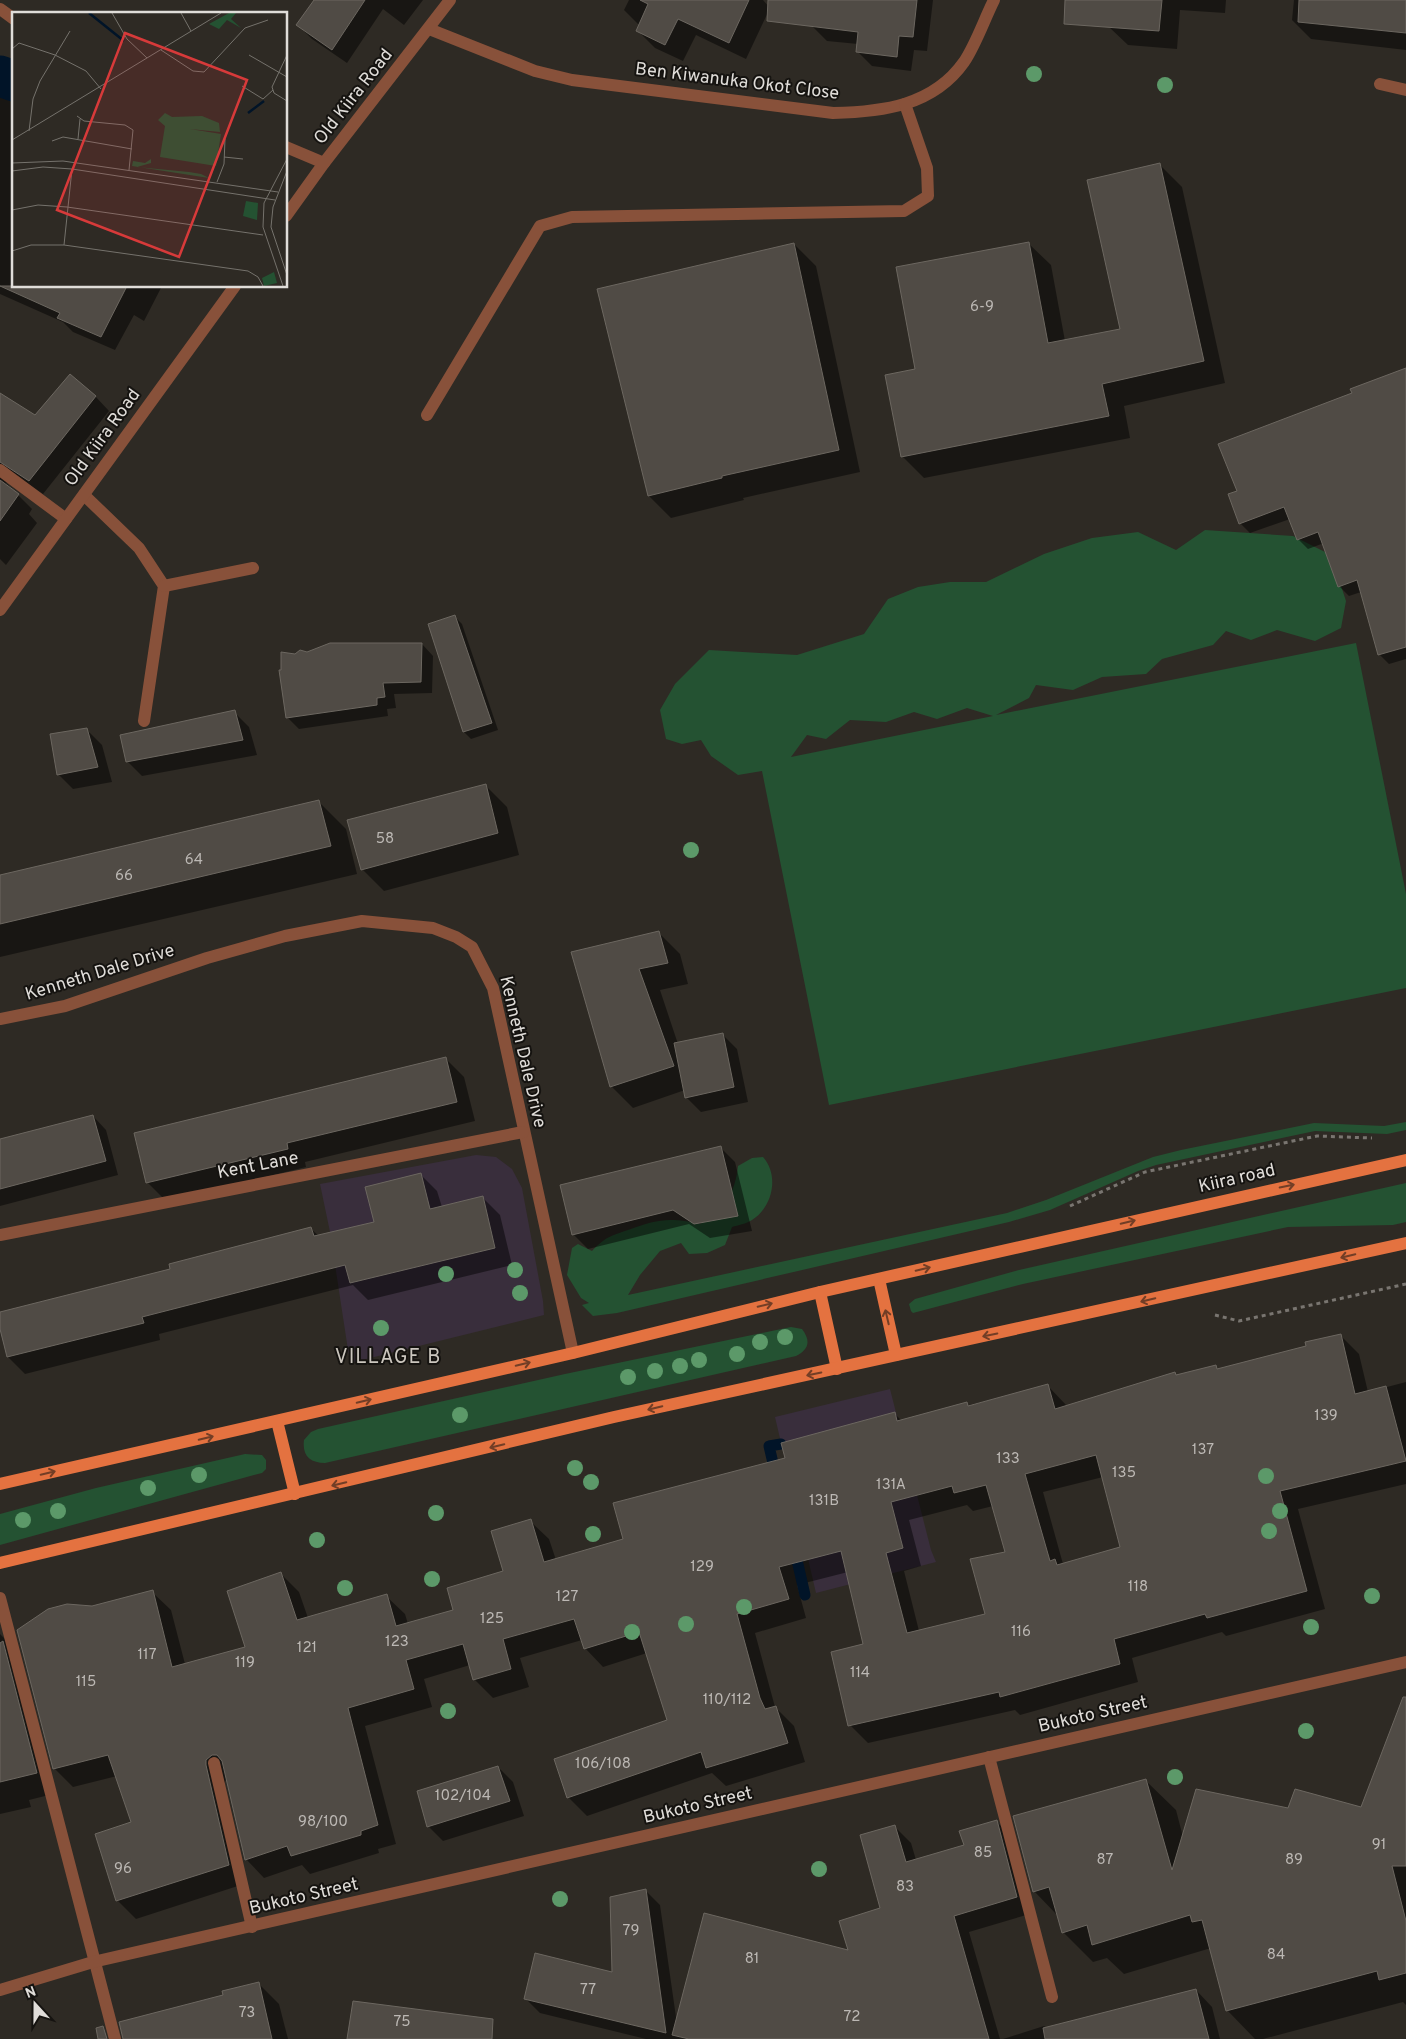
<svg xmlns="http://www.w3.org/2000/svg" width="1406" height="2039" viewBox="0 0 1406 2039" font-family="Overpass,sans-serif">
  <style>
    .commercial { fill: #392e3c }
    .green { fill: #245232; fill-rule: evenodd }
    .shadow { fill: #0007; fill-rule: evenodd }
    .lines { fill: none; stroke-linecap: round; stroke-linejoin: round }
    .stream { stroke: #011428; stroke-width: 11 }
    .canal { stroke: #011428; stroke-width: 41 }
    .building { fill: #504b45; stroke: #6c6760; fill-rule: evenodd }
    .path { stroke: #797570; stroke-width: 3; stroke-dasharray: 4 4; stroke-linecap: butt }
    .minor { stroke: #88513a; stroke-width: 12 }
    .major { stroke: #e47240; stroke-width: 12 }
    .tree { fill: #5c9969 }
    .oneway { stroke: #723e26 }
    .labels { text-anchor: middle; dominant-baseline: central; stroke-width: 4; stroke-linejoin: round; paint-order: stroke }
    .number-label { font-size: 15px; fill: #bcb8b4 }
    .street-label { font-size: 18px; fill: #e0ddd9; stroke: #151310 }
    .quarter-label { font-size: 20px; letter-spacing: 1px; fill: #cbc6be; stroke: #151310 }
    .inset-river { fill: none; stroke: #011428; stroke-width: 2.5 }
    .inset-road { fill: none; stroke: #75726c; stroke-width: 1 }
    .view { fill: #d73a3a; fill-opacity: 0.15; stroke: #d73a3a; stroke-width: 2.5 }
    .inset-edge { fill: none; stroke: #e0ddd9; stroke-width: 2.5 }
  </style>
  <rect width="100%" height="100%" fill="#2e2a24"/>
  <g class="commercial">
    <path d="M476,1155L496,1157L512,1169L522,1188L543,1301L544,1315L350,1363L330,1232L320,1184Z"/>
    <path d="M890,1389L931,1550L936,1562L816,1593L775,1417Z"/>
  </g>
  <g class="green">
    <path d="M1205,530L1293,536L1331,555L1346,601L1341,628L1315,641L1277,630L1251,640L1226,631L1213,645L1162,659L1146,674L1102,677L1073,690L1036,685L1029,698L996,715L1356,643L1406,894V988L829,1105L762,771L738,775L711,756L701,740L682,744L666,739L660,710L675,684L709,650L797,655L864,634L888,599L918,587L950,582H986L1044,554L1092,538L1138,532L1176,550ZM967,708L993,716L791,757L807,735L826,739L850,720L886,722L914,712L937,719Z"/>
    <path d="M1406,1122V1130L1387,1134L1315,1131L1156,1165L1138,1171L1050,1210L1009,1222L617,1313L593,1316L582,1305L589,1303L581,1298L567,1275L572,1248L578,1244L592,1251C605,1237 611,1236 628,1230C657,1219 670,1217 700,1224C724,1210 735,1194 738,1166L752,1158L763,1157C780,1176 772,1208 752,1220C746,1224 738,1225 732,1227L725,1245L707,1253L689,1254L681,1243L660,1251L640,1275L628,1295L1007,1213L1046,1200L1153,1157L1181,1150L1314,1123L1384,1126Z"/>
    <path d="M1406,1183V1222L1393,1225L1288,1227L1023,1284L913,1313L911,1311L909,1304L915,1299L1019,1270Z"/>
    <path d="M791,1327L802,1329C811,1341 809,1349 796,1356L325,1463C310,1463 302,1456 304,1440L311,1432L318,1429L565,1374Z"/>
    <path d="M245,1454L262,1455L266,1460V1469L262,1473L254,1475L0,1545V1514L96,1488Z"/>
  </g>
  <g class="shadow">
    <path d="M316,0H423L404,25L383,9L347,63L312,39L298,25Z"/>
    <path d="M629,0H763L770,8L746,59L696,35L683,61L655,48L638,31L640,26L624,10Z"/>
    <path d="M815,0H933L927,51L914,50L911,71L872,66L857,51L858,44L827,41L812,26Z"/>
    <path d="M1111,0H1226L1225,13L1180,10L1177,49L1128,45L1109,27Z"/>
    <path d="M1294,0H1406V50L1311,39L1292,20Z"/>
    <path d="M0,97L14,102V286H162L144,321L134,315L115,350L73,332L63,322L0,294Z"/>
    <path d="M1160,165L1182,187L1225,383L1124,406L1130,438L924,478L902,456L917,370L1028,243L1051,265L1065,341L1121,330Z"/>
    <path d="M794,244L816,266L860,472L743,498L744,500L671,518L649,496Z"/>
    <path d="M1406,369V659L1389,664L1379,654L1361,592L1349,596L1339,586L1324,543L1308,549L1298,539L1290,519L1250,533L1240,523L1238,492L1353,393Z"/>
    <path d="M0,395L35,417L95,396L109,411L43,494L17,476L11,477L6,483L32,509L29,514L37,523L6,565L0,559Z"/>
    <path d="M455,617L462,624L498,730L471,739L464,732L430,625Z"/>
    <path d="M422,644L433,656L432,693L394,694L396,708L387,709L388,716L299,729L288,718L307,654Z"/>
    <path d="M234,712L249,727L257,755L142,776L127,761Z"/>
    <path d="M87,730L102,745L112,782L73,789L58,774Z"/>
    <path d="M485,785L507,807L519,855L384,891L362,869Z"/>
    <path d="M319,802L346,829L357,874L0,957V876Z"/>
    <path d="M659,933L680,954L688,984L660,990L678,1044L722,1034L737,1049L748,1102L701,1112L686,1097L685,1090L633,1108L612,1087L572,953Z"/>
    <path d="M445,1058L464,1077L475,1121L305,1162L306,1167L166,1201L147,1182Z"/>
    <path d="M93,1116L106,1130L118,1175L0,1206V1141Z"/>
    <path d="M720,1147L735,1162L752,1231L710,1238L689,1224L588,1249L573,1234Z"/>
    <path d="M420,1174L437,1191L442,1207L483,1198L500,1215L512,1265L368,1300L353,1285L159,1334L160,1340L25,1374L8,1357L0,1323V1313L172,1270L311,1229L319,1236L376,1223Z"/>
    <path d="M1341,1336L1359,1354L1368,1392L1406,1382V1484L1298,1509L1325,1609L1226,1636L1222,1632L1132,1658L1138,1682L1020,1715L1015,1710L868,1743L850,1725L865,1645L848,1572L797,1585L806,1618L755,1633L775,1707L794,1726L805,1762L726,1786L712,1773L587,1816L568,1797L669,1721L647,1653L603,1667L585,1648L582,1640L520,1658L529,1687L493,1698L474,1679L470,1665L424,1679L432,1707L365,1726L396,1844L378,1849L379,1853L310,1874L302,1865L264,1878L246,1859L227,1777L224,1784L247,1883L136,1919L117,1900L133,1823L117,1776L73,1787L54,1768L92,1607L152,1592L171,1610L185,1664L247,1648L281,1574L299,1592L308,1618L386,1596L405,1614L408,1624L455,1611L505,1572L530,1521L549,1539L556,1560L625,1540L787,1459L895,1414L902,1421L1048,1386L1067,1406L1177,1376L1216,1367L1219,1370L1308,1347ZM1103,1477L1122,1548L1063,1564L1043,1492ZM967,1505L973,1511L993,1506L1006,1553L986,1615L919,1631L904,1571L921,1566L909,1520Z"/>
    <path d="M0,1634L5,1639L57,1793L29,1800L31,1807L0,1814Z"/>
    <path d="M1406,1743V2005L1403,2002L1263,2039H1255L1227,2010L1211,1948L1124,1974L1107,1958L1093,1962L1063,1932L1058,1916L1034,1891L1145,1780L1176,1810L1183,1837L1289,1809H1362Z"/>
    <path d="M498,1767L513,1782L524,1816L443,1841L428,1826Z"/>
    <path d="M997,1822L1013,1838L1033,1913L969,1932L1000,2039H646L540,2013L525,1998L613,1974L645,1890L660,1905L677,2024L849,1952L882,1909L895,1827L911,1843L916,1860L965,1846Z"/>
    <path d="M258,1983L279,2004L288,2039H143L224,1996Z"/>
    <path d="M1196,1990L1212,2007L1220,2039H1003L1044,2026L1047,2028Z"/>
  </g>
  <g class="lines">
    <g class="stream">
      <path d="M776,1476L769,1446L781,1444"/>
      <path d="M794,1547L805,1595"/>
    </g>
    <path class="canal" d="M0,76L14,81"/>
  </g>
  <g class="building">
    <path d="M314,0H365L332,50L296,25Z"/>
    <path d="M640,0H749L729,43L678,19L665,45L636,31L648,4Z"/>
    <path d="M768,0H917L913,37L899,36L897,57L856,52L858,32L767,21Z"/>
    <path d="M1065,0H1162L1159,31L1064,24Z"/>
    <path d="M1299,0H1406V33L1298,22Z"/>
    <path d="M1160,163L1204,361L1102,384L1109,416L901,457L885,375L915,369L896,267L1029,242L1048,343L1120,329L1087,180Z"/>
    <path d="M794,243L839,450L722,476V478L648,496L597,289Z"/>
    <path d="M0,286H127L101,337L57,318L60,313Z"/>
    <path d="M1406,368V647L1378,655L1357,580L1338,587L1318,532L1297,540L1284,507L1239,524L1228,494L1237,491L1218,444L1352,393L1350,389Z"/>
    <path d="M70,374L96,396L29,481L0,462V393L35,415Z"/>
    <path d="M0,480L19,494L0,521Z"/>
    <path d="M455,615L492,723L463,732L428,624Z"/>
    <path d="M330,643H422L421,682L383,683L385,697L377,698V705L286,718L279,670H281V652L295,654L300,650L307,652Z"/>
    <path d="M235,710L243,740L126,762L120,735Z"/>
    <path d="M87,728L98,767L57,775L50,734Z"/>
    <path d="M486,784L498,833L361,870L347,820Z"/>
    <path d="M319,800L331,846L0,924V875Z"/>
    <path d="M659,931L668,963L639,969L674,1066L610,1087L571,952Z"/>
    <path d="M723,1033L734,1087L685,1098L674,1043Z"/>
    <path d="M446,1057L457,1102L287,1143L288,1149L146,1183L134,1133Z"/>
    <path d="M93,1115L106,1161L0,1189V1139Z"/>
    <path d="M721,1146L738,1216L694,1224L673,1210L572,1235L560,1185Z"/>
    <path d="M421,1173L430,1209L483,1196L495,1248L350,1283L345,1265L142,1317L144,1323L7,1357L0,1329V1312L170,1269L169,1264L311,1227L314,1236L374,1222L365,1187Z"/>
    <path d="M1341,1334L1355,1394L1386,1386L1406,1461L1280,1491L1307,1591L1207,1618L1205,1614L1114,1639L1120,1664L1000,1697L999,1692L848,1726L831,1652L863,1644L841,1551L779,1567L789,1599L737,1614L760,1698L765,1709L776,1706L788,1743L706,1768L701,1752L567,1798L554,1759L667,1720L639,1632L584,1649L574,1619L503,1639L511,1669L473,1680L463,1644L406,1660L414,1689L348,1708L378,1825L361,1831V1835L291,1856L287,1846L245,1860L222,1761L217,1755H212L206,1760V1765L229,1865L116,1901L95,1834L131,1822L108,1755L53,1769L17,1630L48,1609L67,1604L92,1606L153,1590L172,1667L245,1647L227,1591L281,1572L297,1620L387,1594L396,1626L453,1610L447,1588L503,1571L491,1531L531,1519L544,1562L623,1539L613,1503L785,1458L781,1443L895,1412L897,1421L967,1402L968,1406L1048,1384L1055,1409L1175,1372L1176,1375L1216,1365L1217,1369L1306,1346L1305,1342ZM1096,1455L1120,1547L1057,1565L1055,1559L1050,1561L1025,1474ZM986,1485L1005,1552L970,1559L985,1614L907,1633L886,1553L903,1548L891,1502L952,1486L954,1493Z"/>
    <path d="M3,1641L37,1773L0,1782V1643Z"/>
    <path d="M1403,1697H1406V1866H1392L1406,1921V1973L1379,1980L1377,1971L1226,2011L1202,1920L1192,1922L1190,1915L1092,1945L1087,1925L1062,1933L1049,1887L1033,1892L1013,1816L1146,1779L1172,1870L1196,1789L1288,1808L1295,1789L1361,1807Z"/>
    <path d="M498,1766L510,1801L427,1827L417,1791Z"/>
    <path d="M997,1820L1017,1897L954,1916L989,2039H689L672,2035L704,1913L848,1950L839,1921L880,1908L860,1835L895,1825L906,1862L964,1845L959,1831Z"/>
    <path d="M646,1889L666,2033L524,1999L535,1953L612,1972L610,1897Z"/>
    <path d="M259,1982L272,2039H123L119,2022L223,1995L222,1991Z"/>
    <path d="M1196,1989L1209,2039H1045L1043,2028Z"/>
    <path d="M353,2001L493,2019L492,2039H347Z"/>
    <path d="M103,2026L107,2039H98L96,2028Z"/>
  </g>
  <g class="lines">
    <g class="path">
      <path d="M1070,1206L1145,1172L1317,1136L1372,1138"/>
      <path d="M1215,1315L1239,1321L1406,1284"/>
    </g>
    <g class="minor">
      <path d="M0,9L14,19"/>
      <path d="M429,29L535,71L572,80L833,113C882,112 933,106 964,62C976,44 984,20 994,0"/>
      <path d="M1380,84L1406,90"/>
      <path d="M286,147L324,163"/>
      <path d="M286,216L324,163L450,0"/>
      <path d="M427,415L540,226L572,217L904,211L928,196L927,168L905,104"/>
      <path d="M0,470L66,519"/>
      <path d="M84,495L139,548L164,586L144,721"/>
      <path d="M164,586L253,568"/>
      <path d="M0,610L235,286"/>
      <path d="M0,1019L65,1006L207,958L285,936L362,921L433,928L456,937L472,947L493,988L573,1353"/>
      <path d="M0,1235L523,1132"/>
      <path d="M0,1598L115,2039"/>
      <path d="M989,1757L1052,1997"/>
      <path d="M214,1763L252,1927"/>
      <path d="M0,1990L93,1962L1406,1662"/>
    </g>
    <g class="major">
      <path d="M879,1279L896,1355"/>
      <path d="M820,1292L837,1369"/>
      <path d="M277,1421L295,1494"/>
      <path d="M0,1484L573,1353L820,1292L1406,1160"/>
      <path d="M0,1563L614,1417L1406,1243"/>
    </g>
  </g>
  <g class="tree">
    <circle cx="1034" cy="74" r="8"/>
    <circle cx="1165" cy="85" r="8"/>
    <circle cx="691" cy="850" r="8"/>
    <circle cx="515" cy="1270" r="8"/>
    <circle cx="446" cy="1274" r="8"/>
    <circle cx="520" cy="1293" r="8"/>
    <circle cx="381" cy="1328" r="8"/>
    <circle cx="785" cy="1337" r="8"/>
    <circle cx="760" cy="1342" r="8"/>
    <circle cx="737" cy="1354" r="8"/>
    <circle cx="699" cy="1360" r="8"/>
    <circle cx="680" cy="1366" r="8"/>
    <circle cx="655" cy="1371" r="8"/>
    <circle cx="628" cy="1377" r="8"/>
    <circle cx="460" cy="1415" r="8"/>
    <circle cx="575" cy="1468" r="8"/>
    <circle cx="199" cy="1475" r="8"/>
    <circle cx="1266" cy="1476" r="8"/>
    <circle cx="591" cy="1482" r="8"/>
    <circle cx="148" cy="1488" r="8"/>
    <circle cx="58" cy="1511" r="8"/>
    <circle cx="1280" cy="1511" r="8"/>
    <circle cx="436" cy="1513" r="8"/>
    <circle cx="23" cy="1520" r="8"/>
    <circle cx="1269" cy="1531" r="8"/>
    <circle cx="593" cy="1534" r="8"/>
    <circle cx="317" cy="1540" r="8"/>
    <circle cx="432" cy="1579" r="8"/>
    <circle cx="345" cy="1588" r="8"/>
    <circle cx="1372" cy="1596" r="8"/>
    <circle cx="744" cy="1607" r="8"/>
    <circle cx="686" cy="1624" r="8"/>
    <circle cx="1311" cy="1627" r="8"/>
    <circle cx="632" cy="1632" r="8"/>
    <circle cx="448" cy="1711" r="8"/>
    <circle cx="1306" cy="1731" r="8"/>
    <circle cx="1175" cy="1777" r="8"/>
    <circle cx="819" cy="1869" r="8"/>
    <circle cx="560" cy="1899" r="8"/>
  </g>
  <defs><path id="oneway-shaft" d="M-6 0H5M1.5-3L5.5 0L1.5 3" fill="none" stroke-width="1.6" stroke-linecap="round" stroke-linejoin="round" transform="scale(1.25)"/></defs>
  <g class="oneway">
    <use href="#oneway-shaft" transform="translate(1287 1186) rotate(-12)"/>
    <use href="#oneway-shaft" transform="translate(1128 1222) rotate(-13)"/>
    <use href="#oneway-shaft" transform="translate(1348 1256) rotate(167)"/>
    <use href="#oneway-shaft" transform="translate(923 1269) rotate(-13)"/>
    <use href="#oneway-shaft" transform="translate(1148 1300) rotate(167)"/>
    <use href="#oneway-shaft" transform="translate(765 1305) rotate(-13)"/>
    <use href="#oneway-shaft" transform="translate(887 1317) rotate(-103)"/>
    <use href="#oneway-shaft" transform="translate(990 1335) rotate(168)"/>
    <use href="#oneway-shaft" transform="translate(523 1364) rotate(-13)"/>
    <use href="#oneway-shaft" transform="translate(814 1374) rotate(168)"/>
    <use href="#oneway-shaft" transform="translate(364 1401) rotate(-13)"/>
    <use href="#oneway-shaft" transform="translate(655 1408) rotate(167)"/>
    <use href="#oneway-shaft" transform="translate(206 1438) rotate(-13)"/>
    <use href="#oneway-shaft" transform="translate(497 1446) rotate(166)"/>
    <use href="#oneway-shaft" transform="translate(48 1473) rotate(-13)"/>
    <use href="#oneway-shaft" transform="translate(339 1484) rotate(166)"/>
  </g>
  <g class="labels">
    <g class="number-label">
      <text x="982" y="307">6-9</text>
      <text x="385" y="839">58</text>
      <text x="194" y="860">64</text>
      <text x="124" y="876">66</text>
      <text x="1326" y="1416">139</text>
      <text x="1203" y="1450">137</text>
      <text x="1008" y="1459">133</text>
      <text x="1124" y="1473">135</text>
      <text x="891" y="1485">131A</text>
      <text x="824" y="1501">131B</text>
      <text x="702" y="1567">129</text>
      <text x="1138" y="1587">118</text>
      <text x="567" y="1597">127</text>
      <text x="492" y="1619">125</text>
      <text x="1021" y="1632">116</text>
      <text x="397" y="1642">123</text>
      <text x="307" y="1648">121</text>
      <text x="147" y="1655">117</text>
      <text x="245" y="1663">119</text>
      <text x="860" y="1673">114</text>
      <text x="86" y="1682">115</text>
      <text x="727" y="1700">110/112</text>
      <text x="603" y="1764">106/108</text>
      <text x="463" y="1796">102/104</text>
      <text x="323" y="1822">98/100</text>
      <text x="1379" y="1845">91</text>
      <text x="983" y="1853">85</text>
      <text x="1105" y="1860">87</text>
      <text x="1294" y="1860">89</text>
      <text x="123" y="1869">96</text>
      <text x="905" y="1887">83</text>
      <text x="631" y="1931">79</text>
      <text x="1276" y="1955">84</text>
      <text x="752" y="1959">81</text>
      <text x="588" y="1990">77</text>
      <text x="247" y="2013">73</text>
      <text x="852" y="2017">72</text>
      <text x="402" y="2022">75</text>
    </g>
    <g class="street-label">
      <text transform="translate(737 82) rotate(7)">Ben Kiwanuka Okot Close</text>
      <text transform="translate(354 97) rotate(-52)">Old Kiira Road</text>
      <text transform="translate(103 438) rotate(-54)">Old Kiira Road</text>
      <text transform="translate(100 973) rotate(-17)">Kenneth Dale Drive</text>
      <text transform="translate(522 1052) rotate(77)">Kenneth Dale Drive</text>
      <text transform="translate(258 1166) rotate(-11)">Kent Lane</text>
      <text transform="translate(1237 1179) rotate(-13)">Kiira road</text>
      <text transform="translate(1093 1715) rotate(-13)">Bukoto Street</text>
      <text transform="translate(698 1806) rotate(-13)">Bukoto Street</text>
      <text transform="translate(304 1897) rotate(-13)">Bukoto Street</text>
    </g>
    <g class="quarter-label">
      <text x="388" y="1358">VILLAGE B</text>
    </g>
  </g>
  <g transform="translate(12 12)">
    <rect width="275" height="275" fill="#2e2a24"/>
    <path d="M217,1H224L219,7L229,16L215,8L207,17L197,12ZM153,101L160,105L190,104L207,111L208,120L178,117L209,122L204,154L148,145L153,114L146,108ZM139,147V151L125,155L177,160L189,162L197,166L120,154L121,149L133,151ZM234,189L246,191L245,208L231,204ZM262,260L265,271L252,274L250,266Z" fill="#245232"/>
    <path class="inset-river" d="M77,1L112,29M236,101L252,89"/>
    <path class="inset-road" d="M100,1L115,27L135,46M169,1L179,19M0,37L7,31L43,43L74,59L89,77M149,38L181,59L192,60L233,16L256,8M237,43L275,65M275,43L260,75L262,81L275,89M230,74L251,87L261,78M65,104L72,109L113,113L121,118L117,158M17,119L21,87L28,69L58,19M66,127L68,107M0,128L209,1M40,129L51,125L120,137M212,145L231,147M0,151L51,149L266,180M0,159L31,155L60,157L263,188M275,159L261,195L259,215L275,263M205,170L212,152L213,127M0,198L26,193L55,195L251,223M52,233L60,157M0,239L19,233H52L236,259L246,265L251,274M271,274L251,215L252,191L275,147"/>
    <path class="view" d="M113,21L235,68L167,245L45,198Z"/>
    <rect width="275" height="275" class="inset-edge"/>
  </g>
  <g transform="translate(35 2004) rotate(339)" stroke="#151310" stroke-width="4" paint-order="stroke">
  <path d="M0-4L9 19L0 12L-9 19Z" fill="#e0ddd9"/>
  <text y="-8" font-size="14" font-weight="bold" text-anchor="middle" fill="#e0ddd9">N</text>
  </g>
</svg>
